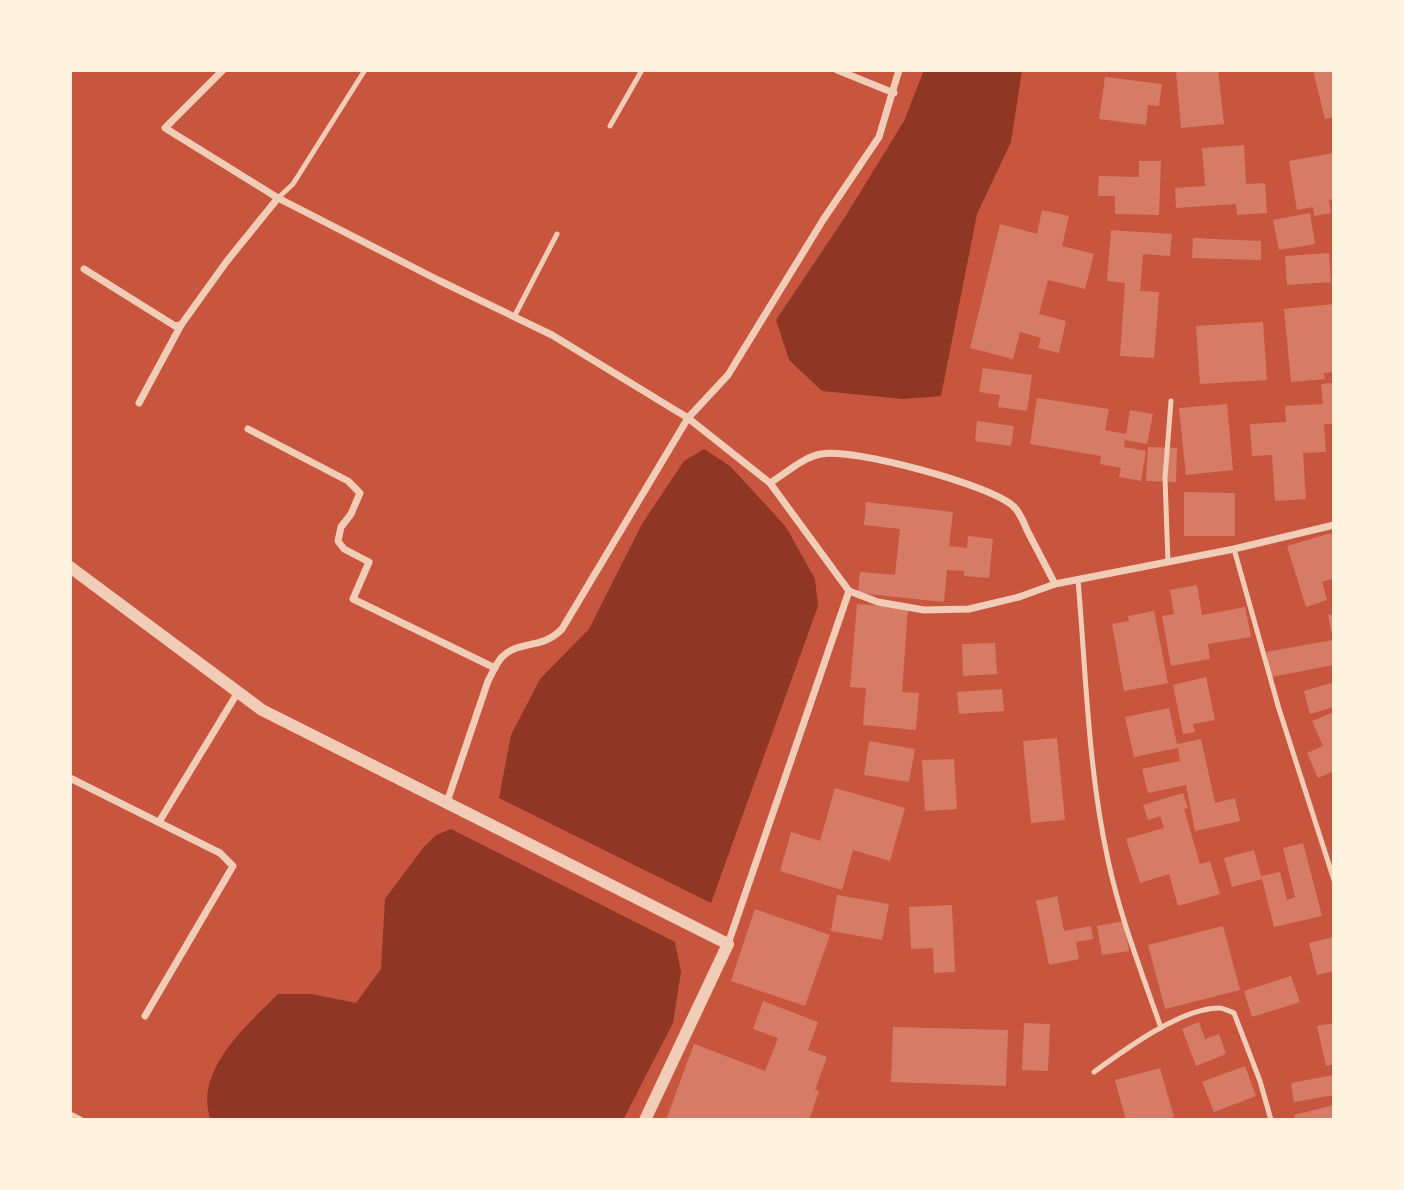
<svg xmlns="http://www.w3.org/2000/svg" width="1404" height="1190" viewBox="0 0 1404 1190" font-family="'Alegreya Sans',sans-serif">
  <style>
    .water { fill: #8f3625 }
    .building { fill: #d67c66 }
    .lines { fill: none; stroke-linecap: round; stroke-linejoin: round }
    .service { stroke: #f1ccb7; stroke-width: 5 }
    .minor { stroke: #f1ccb7; stroke-width: 7 }
    .tertiary { stroke: #f1ccb7; stroke-width: 12 }
  </style>
  <rect width="100%" height="100%" fill="#c8553d"/>
  <g class="water">
    <path d="M924,70H1022L1011,142L977,214L941,396L903,399L822,391L789,360L776,320L845,217L904,121Z"/>
    <path d="M704,449L730,466L786,527L815,579L818,606L711,903L499,798L511,735L540,679L589,629L642,524L684,461Z"/>
    <path d="M451,829L675,942L681,972L673,1023L623,1120H211C192,1072 248,1024 278,994H311L356,1003L381,969L385,899L423,848L436,835Z"/>
  </g>
  <g class="building">
    <path d="M1218,70L1224,124L1181,128L1176,71Z"/>
    <path d="M1313,70H1334V117L1325,119Z"/>
    <path d="M1105,77L1162,84L1159,106L1148,105L1146,125L1099,119Z"/>
    <path d="M1244,145L1246,184L1265,183L1267,213L1237,215L1236,204L1176,208L1175,188L1205,186L1202,148Z"/>
    <path d="M1334,153V199L1329,200L1331,213L1314,216L1313,207L1297,210L1289,161Z"/>
    <path d="M1139,161H1161L1159,215L1115,214V196H1098L1099,176L1139,177Z"/>
    <path d="M1042,210L1069,216L1062,246L1094,254L1085,289L1048,280L1039,314L1066,321L1059,353L1038,348L1041,338L1020,332L1013,359L970,348L1000,224L1037,234Z"/>
    <path d="M1310,213L1315,244L1279,250L1273,220Z"/>
    <path d="M1111,230L1172,234L1170,256L1143,254L1140,291L1159,292L1154,358L1120,356L1125,283L1107,281Z"/>
    <path d="M1193,238L1261,241V260L1192,258Z"/>
    <path d="M1329,253L1331,282L1287,285L1285,256Z"/>
    <path d="M1334,304V372L1324,373L1325,379L1291,382L1284,309Z"/>
    <path d="M1263,322L1267,380L1200,384L1196,326Z"/>
    <path d="M983,368L1032,375L1027,411L998,407L1000,395L979,392Z"/>
    <path d="M1334,383V424H1324L1326,452L1303,453L1306,499L1275,501L1272,455L1252,456L1250,424L1286,422L1285,406L1323,404L1321,384Z"/>
    <path d="M1037,398L1109,409L1105,430L1126,434L1130,410L1153,414L1147,444L1125,440L1124,447L1146,451L1141,481L1119,477L1121,468L1100,464L1101,456L1030,444Z"/>
    <path d="M1227,404L1233,470L1186,475L1179,408Z"/>
    <path d="M977,421L1014,426L1011,446L975,441Z"/>
    <path d="M1148,447L1177,448L1176,482L1146,481Z"/>
    <path d="M1184,492L1235,493V536H1184Z"/>
    <path d="M866,502L953,512L949,546L967,548L968,536L993,539L989,578L964,576V571L947,570L944,602L858,593L860,572L895,575L900,529L864,525Z"/>
    <path d="M1331,533L1334,543V578L1322,582L1327,600L1306,607L1287,546Z"/>
    <path d="M1197,585L1202,615L1245,607L1251,637L1208,644L1210,659L1171,666L1162,616L1174,614L1170,590Z"/>
    <path d="M857,604L908,608L902,692L919,693L916,730L863,725L866,688L850,687Z"/>
    <path d="M1154,611L1168,683L1124,691L1112,624L1129,621L1128,616Z"/>
    <path d="M1334,614V665L1271,677L1266,652L1333,640L1328,615Z"/>
    <path d="M995,643L997,674L963,676L962,644Z"/>
    <path d="M1206,677L1215,720L1193,724L1195,732L1183,734L1173,685Z"/>
    <path d="M1334,682V707L1310,714L1304,691Z"/>
    <path d="M1002,689L1004,711L959,714L957,692Z"/>
    <path d="M1169,708L1177,744L1201,739L1215,803L1235,798L1240,821L1195,831L1186,785L1148,793L1142,769L1180,761L1178,748L1134,757L1125,717Z"/>
    <path d="M1334,712V771L1318,778L1307,753L1323,746L1312,721Z"/>
    <path d="M1057,738L1065,820L1031,823L1023,741Z"/>
    <path d="M869,741L915,749L909,782L864,775Z"/>
    <path d="M954,759L957,809L925,811L922,760Z"/>
    <path d="M835,788L905,808L890,861L853,850L842,890L780,871L791,832L820,841Z"/>
    <path d="M1183,793L1188,808L1184,809L1200,864L1210,861L1220,894L1178,906L1169,874L1140,883L1126,839L1164,828L1160,816L1148,820L1143,805Z"/>
    <path d="M1303,843L1322,916L1274,927L1262,879L1232,887L1224,858L1254,850L1261,876L1280,872L1287,900L1295,897L1283,848Z"/>
    <path d="M837,895L889,904L882,940L831,931Z"/>
    <path d="M1057,896L1064,931L1091,926L1093,939L1076,942L1079,959L1049,965L1036,901Z"/>
    <path d="M952,905L955,972L934,973L933,948L911,949L909,907Z"/>
    <path d="M755,909L830,935L805,1006L731,981Z"/>
    <path d="M1124,921L1129,951L1102,955L1097,926Z"/>
    <path d="M1223,926L1240,990L1165,1009L1148,945Z"/>
    <path d="M1334,937V971L1317,975L1309,943Z"/>
    <path d="M1291,976L1300,1002L1252,1017L1244,991Z"/>
    <path d="M763,1001L818,1022L808,1050L827,1057L815,1090L819,1091L809,1120H666L694,1044L765,1071L778,1038L753,1029Z"/>
    <path d="M1199,1022L1205,1039L1219,1034L1226,1054L1196,1066L1182,1029Z"/>
    <path d="M1024,1023L1050,1024L1048,1071L1022,1070Z"/>
    <path d="M1334,1023V1064L1326,1066L1317,1026Z"/>
    <path d="M893,1027L1008,1030L1006,1086L891,1082Z"/>
    <path d="M1245,1066L1256,1096L1214,1112L1202,1082Z"/>
    <path d="M1160,1068L1174,1117L1162,1120H1126L1115,1080Z"/>
    <path d="M1334,1075V1095L1294,1102L1291,1083Z"/>
    <path d="M1334,1105V1120H1295L1294,1115Z"/>
  </g>
  <g class="lines">
    <g class="service">
      <path d="M610,126L642,70"/>
      <path d="M278,198L293,184L365,70"/>
      <path d="M514,317L557,234"/>
      <path d="M1234,549L1279,709L1334,880"/>
      <path d="M1168,562L1165,478L1171,401"/>
      <path d="M1078,580C1086,673 1088,769 1108,860C1120,917 1142,973 1161,1028"/>
      <path d="M1094,1072C1124,1050 1181,1008 1219,1008C1223,1008 1229,1011 1234,1013L1260,1081L1271,1120"/>
    </g>
    <g class="minor">
      <path d="M223,70L165,128L278,198L438,280L552,335L688,418L770,483L849,591L728,944"/>
      <path d="M837,70L894,93"/>
      <path d="M84,269L175,326L181,325L227,261L278,198"/>
      <path d="M139,403L181,325"/>
      <path d="M248,429L348,481L360,493L351,514L341,527L338,541L344,549L369,562L353,599L495,668"/>
      <path d="M770,483C785,474 803,457 821,454C850,447 997,486 1015,508C1021,514 1024,524 1028,532C1037,549 1046,567 1055,584"/>
      <path d="M849,591L878,602L924,610L969,609L1019,597L1055,584L1234,549L1334,525"/>
      <path d="M70,778L220,853L233,866L145,1016"/>
      <path d="M447,802L488,681C492,674 496,663 502,657C518,640 542,650 562,629L688,418L728,375L823,220L879,137L899,70"/>
      <path d="M159,822L238,692"/>
      <path d="M70,1115L80,1120"/>
    </g>
    <path class="tertiary" d="M70,567L262,710L728,944L645,1120"/>
  </g>
  <rect width="1404" height="1190" fill="none" stroke="#fff3e0" stroke-width="144"/>
</svg>
